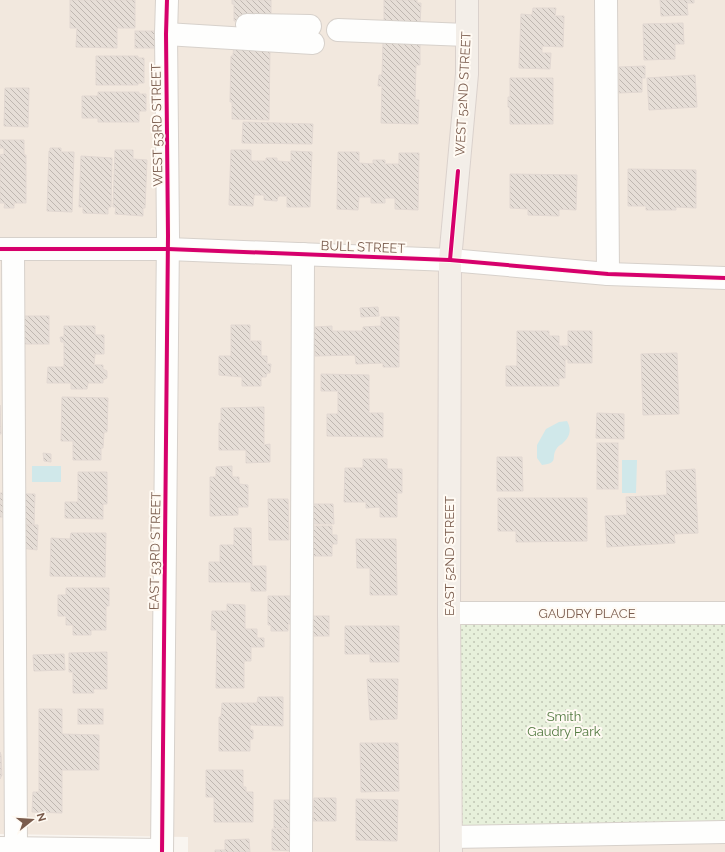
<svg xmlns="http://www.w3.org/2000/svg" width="725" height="852" viewBox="0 0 725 852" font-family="Raleway,sans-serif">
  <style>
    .residential { fill: #f2e8de }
    .park { fill: url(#park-dots) }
    .water { fill: #d0e8ea }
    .building { fill: url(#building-back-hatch); stroke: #e2d8d2 }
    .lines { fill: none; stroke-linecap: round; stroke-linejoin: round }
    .minor-casing { stroke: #d7d1cb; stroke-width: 24 }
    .major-casing { stroke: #dad1cc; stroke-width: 24 }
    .minor { stroke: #fefefd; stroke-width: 22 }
    .major { stroke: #f3eee8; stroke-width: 22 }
    .cycleway-casing { stroke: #fffaf3; stroke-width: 6 }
    .cycleway { stroke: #d6006c; stroke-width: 4 }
    .labels { text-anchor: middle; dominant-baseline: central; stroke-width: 4; stroke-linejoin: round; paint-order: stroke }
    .street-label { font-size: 13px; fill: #7a5c4d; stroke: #fffaf3 }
    .park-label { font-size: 13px; fill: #537a41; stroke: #fffaf3 }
  </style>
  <defs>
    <pattern id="park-dots" width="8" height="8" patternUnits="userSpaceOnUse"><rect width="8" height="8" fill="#e7f0db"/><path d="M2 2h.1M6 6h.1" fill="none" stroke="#c0c6b4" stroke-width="1.8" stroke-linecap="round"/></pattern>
    <pattern id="building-back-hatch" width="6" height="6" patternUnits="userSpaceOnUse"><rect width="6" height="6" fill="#e6ded7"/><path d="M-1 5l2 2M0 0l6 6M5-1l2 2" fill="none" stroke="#bfb7b1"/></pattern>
  </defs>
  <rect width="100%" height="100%" fill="#f9f5f0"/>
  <path class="residential" d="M0,0H725V852H188V837L0,834Z"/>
  <path class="park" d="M449,613H725V832L451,837Z"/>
  <g class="water">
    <path d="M567,421C572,430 570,437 562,444C560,445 558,446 557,448C550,457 560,463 542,465L537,458V445L546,429L559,422Z"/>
    <path d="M622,460H637L636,493H622Z"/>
    <rect x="32" y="466" width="29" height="16"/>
  </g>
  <g class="building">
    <path d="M70,0H135V28H117V48L76,47L77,28H70Z"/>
    <path d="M232,0H271V22L234,21V4H232Z"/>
    <path d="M384,0H417V3H421L420,26H384Z"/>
    <path d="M660,0H694V3H687L688,15L661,16Z"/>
    <path d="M533,8H556L555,16H564L563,47L542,46V53H551L550,69L519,68L521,14L532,15Z"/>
    <path d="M683,23L684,44H675V59L644,60L643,24Z"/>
    <rect x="135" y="31" width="21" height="17"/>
    <path d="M234,42L270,46L269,120L232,119V102H230L231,56H233Z"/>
    <path d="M383,42L420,43V65H416L415,100H419L418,124L381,123L382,86H378L379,75H382Z"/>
    <path d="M96,56H138V58H144V83H138V85H96Z"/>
    <path d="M645,66V78H642V92L619,93V67Z"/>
    <path d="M695,75L697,107L649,110L647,78Z"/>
    <path d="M510,78H553V124H510V108L508,107V97H510Z"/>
    <path d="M5,88H29L28,127L4,126Z"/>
    <path d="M98,92H139V94H146V111H139V122H98V118H82V96H98Z"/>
    <path d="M243,122L313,124L312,144L242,143Z"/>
    <path d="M0,140H24V155H26V203H14V208H4L5,203H0V155L4,154V148H0Z"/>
    <path d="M50,148H61V152H74L72,212L47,211L49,151H50Z"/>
    <path d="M115,150H133V159L147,160L145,208H143V216L115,214L116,207H113Z"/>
    <path d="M231,150H251V161H266V158H277V161L291,162V151L312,152L310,207H287V196H278L277,201L264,200V195H254L253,206L229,205Z"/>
    <path d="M338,152H359V163L373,164V160H385V164H399V153H419L418,210L395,209V198H385V203H371V197H359L358,210L337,209Z"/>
    <path d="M81,156L112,158L111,207H108V214L83,213V207H79Z"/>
    <path d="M628,169L696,170V208L676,207V210H646V206H628Z"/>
    <path d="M510,174L577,175L576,210L559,209V216L528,215V209L510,208Z"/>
    <path d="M378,307L379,316L361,317L360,308Z"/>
    <rect x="22" y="316" width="27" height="28"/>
    <path d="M381,317H399V367H383V363L356,364L355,355L315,356V349H309V331H315V327L332,326V331H363V327L381,326Z"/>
    <path d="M231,325H250V341H261V356H267V364H271L270,373H267L266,377H261V386H242V377L219,375V356H231Z"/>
    <path d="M64,326H95V335H104V354H95L94,365H103V369L107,371V378L103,380V383H88L87,389H71V383H47L48,367H64V342H61L60,337H64Z"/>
    <path d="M517,331H549V336H559V346H568V331H592V363H568V359H565V378H559V386H506V366H517Z"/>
    <path d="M677,353L679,414L643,415L641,354Z"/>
    <path d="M321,374L369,375V413H383V437L327,436V414H338V391H321Z"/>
    <path d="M62,397L108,398L107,432H104L103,448H101V460H73V441H61Z"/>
    <path d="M0,405L1,434H0Z"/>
    <path d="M264,407V445L270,444V462L246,463V450H219V423H221V408Z"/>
    <path d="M597,413L624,414V439L596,438Z"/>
    <rect x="597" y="443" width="21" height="46"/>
    <path d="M43,453L51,454V462L44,461Z"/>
    <path d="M497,457H522L523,491H497Z"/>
    <path d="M363,459H387V469H402V493H397V517H380V507L366,508V502H344L345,468H363Z"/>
    <path d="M232,466V477H239V484L248,485V507H238V515L210,516V477H216V467Z"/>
    <path d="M695,469L698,533L674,534L675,543L607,547L605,516L627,515L626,497L667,495L666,471Z"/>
    <path d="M78,472H107V504H103V519L65,518V502H78Z"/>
    <path d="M0,493H7L6,517H0Z"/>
    <path d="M22,494H35L34,525H22Z"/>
    <path d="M498,498H587V541L516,542V531H498Z"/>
    <path d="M268,499H288L289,540H269Z"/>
    <path d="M312,504H333L334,524H312Z"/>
    <path d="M22,525H38L37,550L21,548Z"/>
    <path d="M310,526H332V535H337V544H332V556H310Z"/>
    <path d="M234,528H251L252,566H266V591H251V582H209V562H220V545H234Z"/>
    <path d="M71,533H106L105,577L50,576L51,538L70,539Z"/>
    <path d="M356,539H396L397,595H370V568H357Z"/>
    <path d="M66,588H109V606H106V630H91V635H73V625H66V616H58V595H66Z"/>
    <path d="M268,596H294V624H288V631H271V625H268Z"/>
    <path d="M227,604L245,605V629H257V638H264V647H251V661H244V688H216L217,630H211L212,611H227Z"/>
    <rect x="309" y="616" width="20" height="20"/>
    <path d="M345,626H399V662H370V654H345Z"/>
    <path d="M107,652V689H93L94,693H73V672H69V653Z"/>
    <path d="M64,654L65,670L34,671L33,655Z"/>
    <path d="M367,679H398L397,719L370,720Z"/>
    <path d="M258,697H283V726L250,725V730H253V739H250V751H219V717H221L222,703H257Z"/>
    <path d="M39,709H62V734L99,735V770H62V813L32,812L33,792H39Z"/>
    <rect x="78" y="709" width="25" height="15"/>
    <path d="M360,743H398L399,791L361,792Z"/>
    <path d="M0,752L1,755L2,775L0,779Z"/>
    <path d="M206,770H243V787H246V792H253V822H214V797H206Z"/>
    <path d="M314,798H336V821H313Z"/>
    <path d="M356,799L398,800L397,841L356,840Z"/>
    <path d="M274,800H295L294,828H274Z"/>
    <path d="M272,829H295L294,851L272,850Z"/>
    <path d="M249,839L250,852H215V850H225V840Z"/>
  </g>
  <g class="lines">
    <g class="minor-casing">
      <g id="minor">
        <path d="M606,0L608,274"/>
        <path d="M247,25L310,26"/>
        <path d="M338,30L467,35"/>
        <path d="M166,34L313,43"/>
        <path d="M0,249H168L450,260L608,274L725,278"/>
        <path d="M13,249L16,849"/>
        <path d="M449,613H725"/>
        <path d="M451,837L725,832"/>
        <path d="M0,848L162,850"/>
        <path d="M162,852L168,236L166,34L167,0"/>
        <path d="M301,852L303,254"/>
      </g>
    </g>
    <g class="major-casing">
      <path id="major" d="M451,852L449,613L450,260L467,74V0"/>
    </g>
    <use href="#minor" class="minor"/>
    <use href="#major" class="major"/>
    <g class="cycleway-casing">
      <g id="cycleway">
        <path d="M0,249H168L450,260L608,274L725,278"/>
        <path d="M450,260L458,171"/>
        <path d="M162,852L168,236L166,34L167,0"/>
      </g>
    </g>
    <use href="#cycleway" class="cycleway"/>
  </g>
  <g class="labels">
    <g class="street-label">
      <text transform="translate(463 94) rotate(-87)">WEST 52ND STREET</text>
      <text transform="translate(157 125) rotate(-91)">WEST 53RD STREET</text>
      <text transform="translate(363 247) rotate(2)">BULL STREET</text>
      <text transform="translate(155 551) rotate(-89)">EAST 53RD STREET</text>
      <text transform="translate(449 556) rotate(-90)">EAST 52ND STREET</text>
      <text x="587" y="613">GAUDRY PLACE</text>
    </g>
    <g class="park-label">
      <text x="564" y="716">Smith<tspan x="564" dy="15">Gaudry Park</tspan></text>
    </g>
  </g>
  <g transform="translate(32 820) rotate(73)" stroke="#fffaf3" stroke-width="3" paint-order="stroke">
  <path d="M0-3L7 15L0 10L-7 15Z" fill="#7a5c4d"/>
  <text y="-6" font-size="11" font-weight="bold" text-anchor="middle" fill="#7a5c4d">N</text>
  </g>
</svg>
